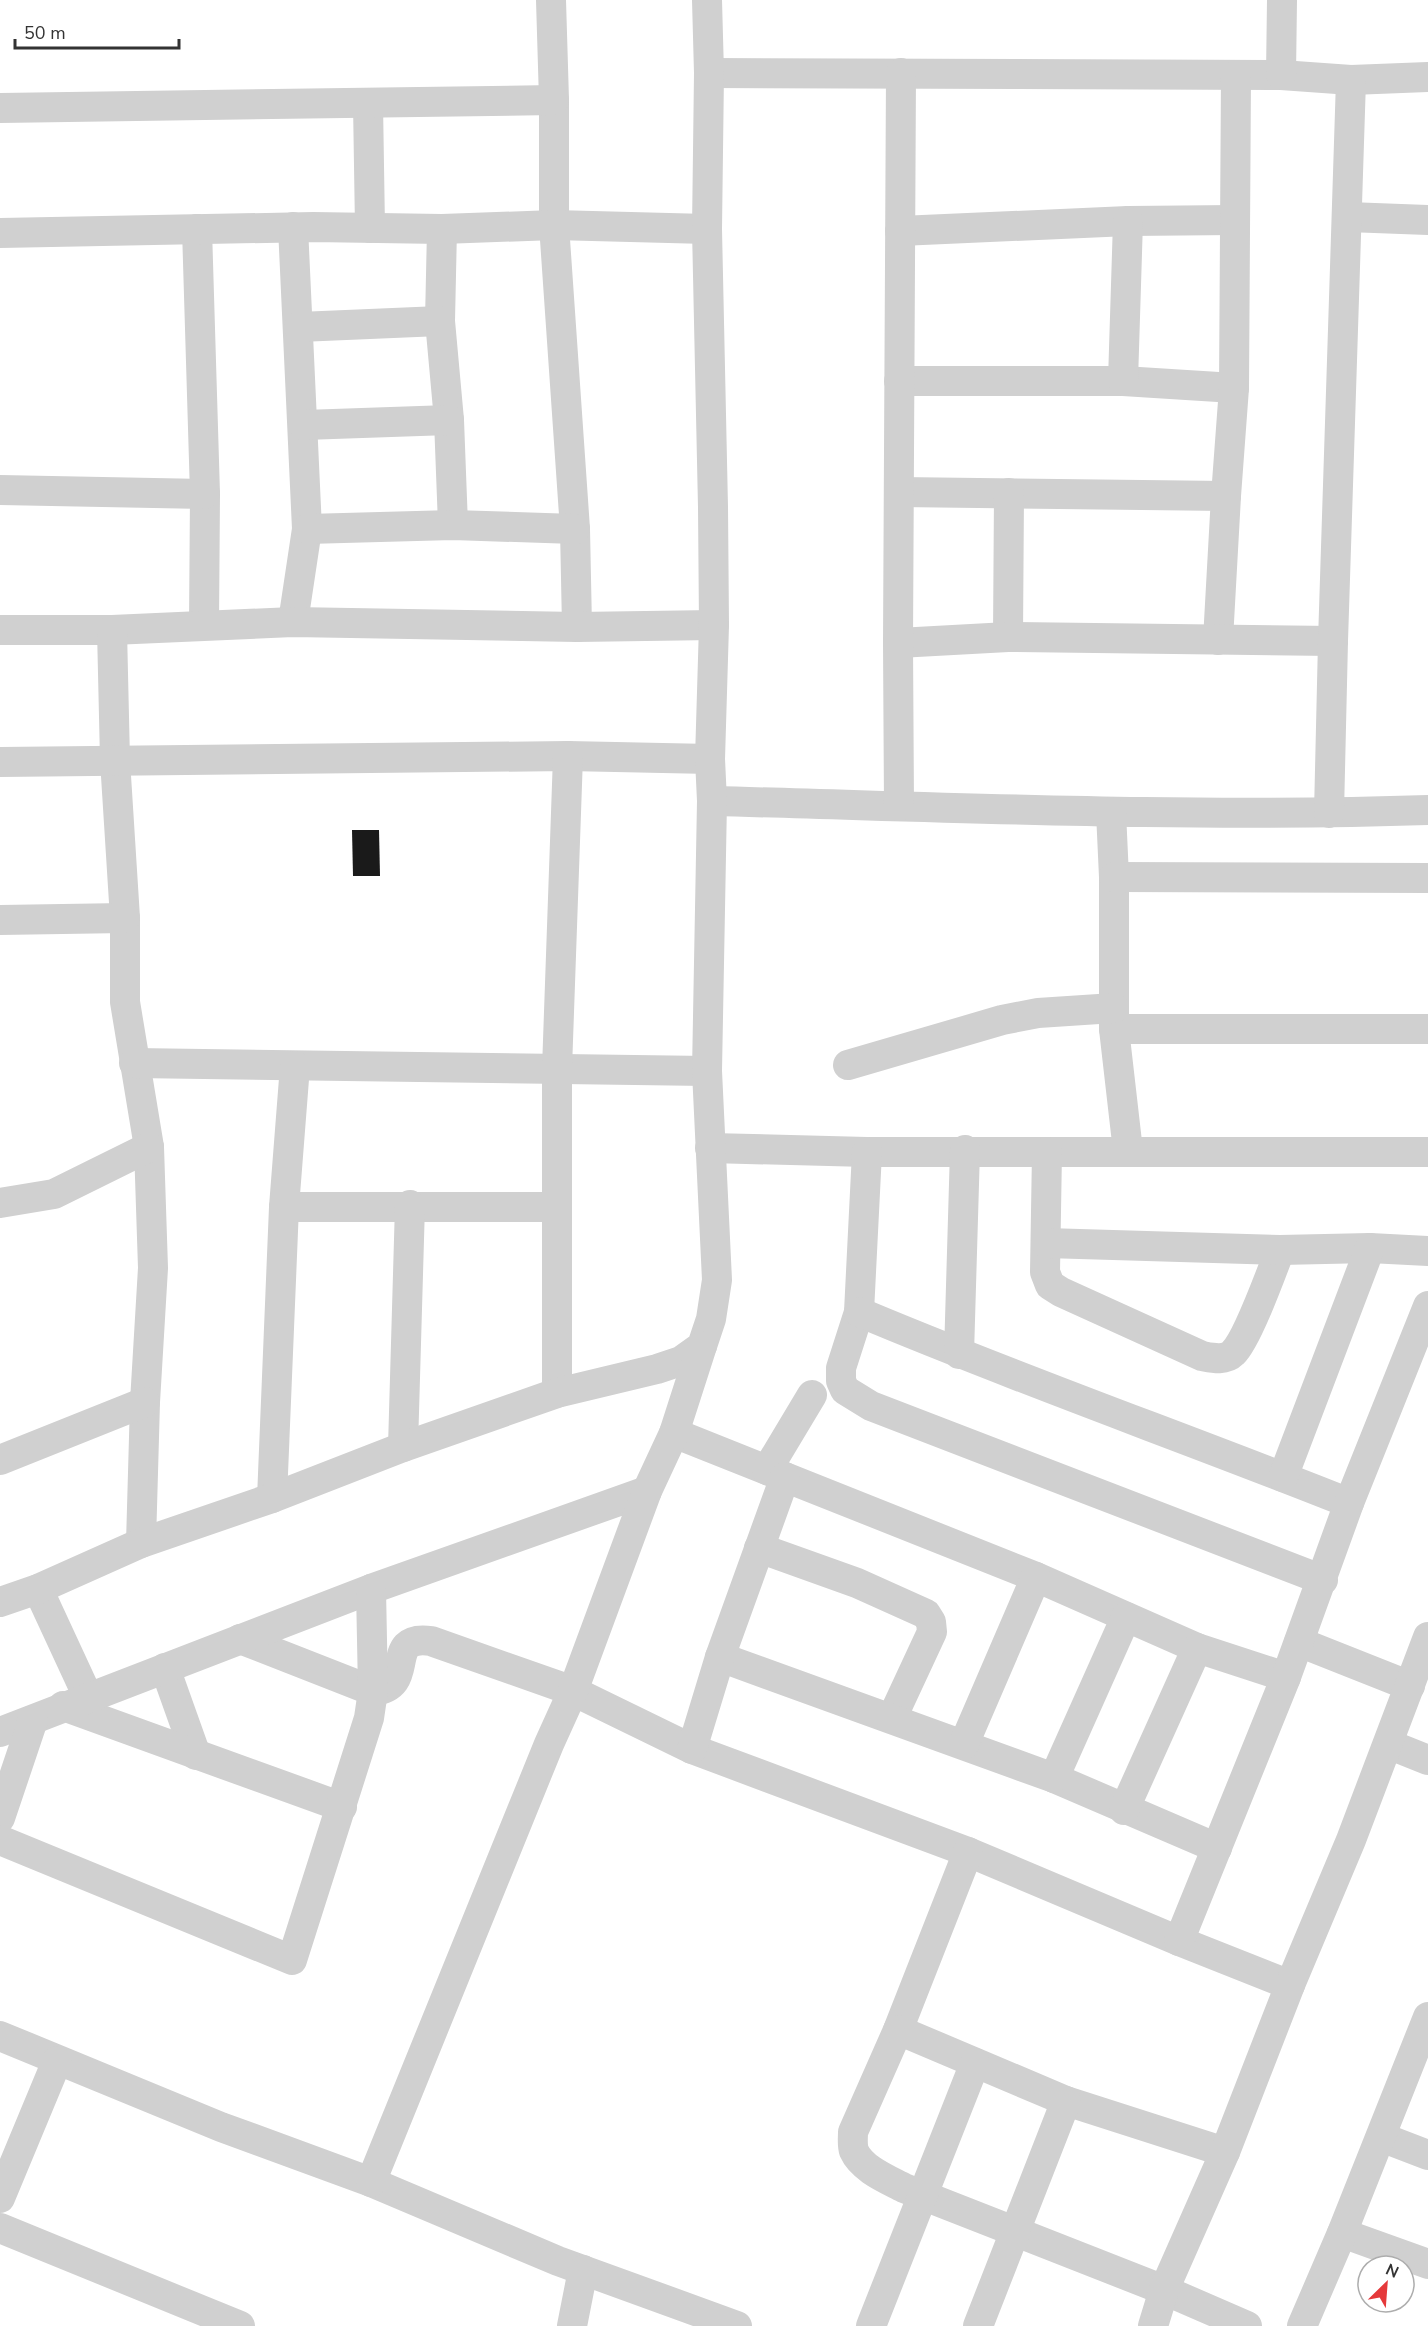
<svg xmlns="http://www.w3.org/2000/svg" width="1428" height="2326" viewBox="0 0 1428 2326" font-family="'Nunito Sans',sans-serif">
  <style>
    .building { fill: #1a1a1a }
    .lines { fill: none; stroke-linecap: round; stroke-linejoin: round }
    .minor { stroke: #d0d0d0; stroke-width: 30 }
  </style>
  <rect width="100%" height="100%" fill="#fff"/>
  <path class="building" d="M352,830H379L380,876H353Z"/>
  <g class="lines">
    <g class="minor">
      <path d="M709,73L1281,75L1351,80L1428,77"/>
      <path d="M1281,75L1282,0"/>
      <path d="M554,100V225L575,529L577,627"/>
      <path d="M368,103L370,228"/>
      <path d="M0,108L554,100L551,0"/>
      <path d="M1348,217L1428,220"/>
      <path d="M293,227L307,529L293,622"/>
      <path d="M197,229L205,494L204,625"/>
      <path d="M442,229L440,321L449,420L453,525"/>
      <path d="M900,231L1128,221L1235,220"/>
      <path d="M0,233L313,227L442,229L554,225L707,229"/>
      <path d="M299,327L440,321"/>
      <path d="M899,381H1123L1234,388"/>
      <path d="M1123,381L1128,221"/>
      <path d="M304,425L449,420"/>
      <path d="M0,490L205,494"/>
      <path d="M899,492L1226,496"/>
      <path d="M307,529L453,525L575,529"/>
      <path d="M0,630H112L293,622L577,627L714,625"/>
      <path d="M112,630L115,760L125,918V1002L149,1147L153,1268L145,1402L141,1543"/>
      <path d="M1008,637L1009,493"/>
      <path d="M1218,640L1226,496L1234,388L1236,75"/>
      <path d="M898,643L1008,637L1333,641"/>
      <path d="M0,762L568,756L710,759"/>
      <path d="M712,801C950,807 1189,818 1428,810"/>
      <path d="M899,806L898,643L901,73"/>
      <path d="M1111,812L1114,877V1029L1128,1151"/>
      <path d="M1329,813L1333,641L1351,80"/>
      <path d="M1114,877L1428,878"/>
      <path d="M0,920L125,918"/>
      <path d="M1114,1029H1428"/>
      <path d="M134,1063L707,1071"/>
      <path d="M848,1065L1002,1020L1038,1013L1114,1008"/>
      <path d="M710,1148L867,1152H1428"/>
      <path d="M867,1152L859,1312L841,1368V1381L845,1390L871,1406L1323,1580"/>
      <path d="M1047,1152L1045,1272L1050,1285L1061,1292L1202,1356C1213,1358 1225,1361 1233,1353C1247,1340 1272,1271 1280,1250"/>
      <path d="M0,1203L54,1194L149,1147"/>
      <path d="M284,1207H556"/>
      <path d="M1046,1243L1280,1250L1370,1248L1428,1251"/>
      <path d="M859,1312C1020,1380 1186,1438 1349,1503"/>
      <path d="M959,1354L965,1150"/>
      <path d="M557,1393V1069L568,756"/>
      <path d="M674,1433L1036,1577L1197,1648L1286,1677"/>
      <path d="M403,1447L410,1205"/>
      <path d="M0,1460L145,1402"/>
      <path d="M767,1470L812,1395"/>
      <path d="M1283,1477L1370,1248"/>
      <path d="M272,1498L284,1207L295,1066"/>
      <path d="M759,1548L857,1583L926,1614L931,1622L932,1632L892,1718"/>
      <path d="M38,1589L88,1697"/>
      <path d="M0,1602L38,1589L141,1543L272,1498L403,1447L557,1393L657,1369L681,1361L702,1346L711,1319L717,1280L707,1071L712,801L710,759L714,625L713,507L707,229L709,73L707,0"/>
      <path d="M240,1639L373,1691C419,1687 381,1634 431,1641L573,1691L692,1749L968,1852L1179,1941L1290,1985"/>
      <path d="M1299,1642L1410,1686"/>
      <path d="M720,1657L1054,1778L1217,1848"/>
      <path d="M165,1668L196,1755"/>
      <path d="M63,1706L342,1807"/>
      <path d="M0,1732L371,1589L647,1491"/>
      <path d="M964,1744L1036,1577"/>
      <path d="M1388,1744L1428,1760"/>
      <path d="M692,1749L720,1657L785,1477"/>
      <path d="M1054,1778L1126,1617"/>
      <path d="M1124,1810L1197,1648"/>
      <path d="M0,1818L33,1720"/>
      <path d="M0,1840L292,1960L369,1718L373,1691L371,1589"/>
      <path d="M968,1852L898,2030L853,2132C853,2138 852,2145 854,2151C862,2169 887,2179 904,2188L1164,2290L1247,2326"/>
      <path d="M1179,1941L1286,1677L1349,1503L1428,1306"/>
      <path d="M898,2030L1066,2101L1225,2152"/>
      <path d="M0,2036L221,2127L371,2182L558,2261L737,2326"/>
      <path d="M1381,2137L1428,2155"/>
      <path d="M371,2182L549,1744L573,1691L647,1491L674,1433L702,1346"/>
      <path d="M0,2198L57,2061"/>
      <path d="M0,2228L240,2326"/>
      <path d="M1342,2233L1428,2264"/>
      <path d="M572,2326L583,2270"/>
      <path d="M871,2326L975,2063"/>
      <path d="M978,2326L1066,2101"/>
      <path d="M1153,2326L1164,2290L1225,2152L1290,1985L1351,1840L1428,1637"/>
      <path d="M1302,2326L1342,2233L1428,2017"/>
    </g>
  </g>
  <g transform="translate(1386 2284) rotate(25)"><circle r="28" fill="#ffffff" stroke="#adadad" stroke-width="1.5"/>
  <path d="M0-4.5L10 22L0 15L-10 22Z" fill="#e5393b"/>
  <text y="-9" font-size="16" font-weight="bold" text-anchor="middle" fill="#333333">N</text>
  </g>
  <path d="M15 39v9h164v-9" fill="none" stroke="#333333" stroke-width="3"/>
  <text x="24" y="39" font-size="18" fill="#333333" stroke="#ffffff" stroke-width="4.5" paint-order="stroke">50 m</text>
</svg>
